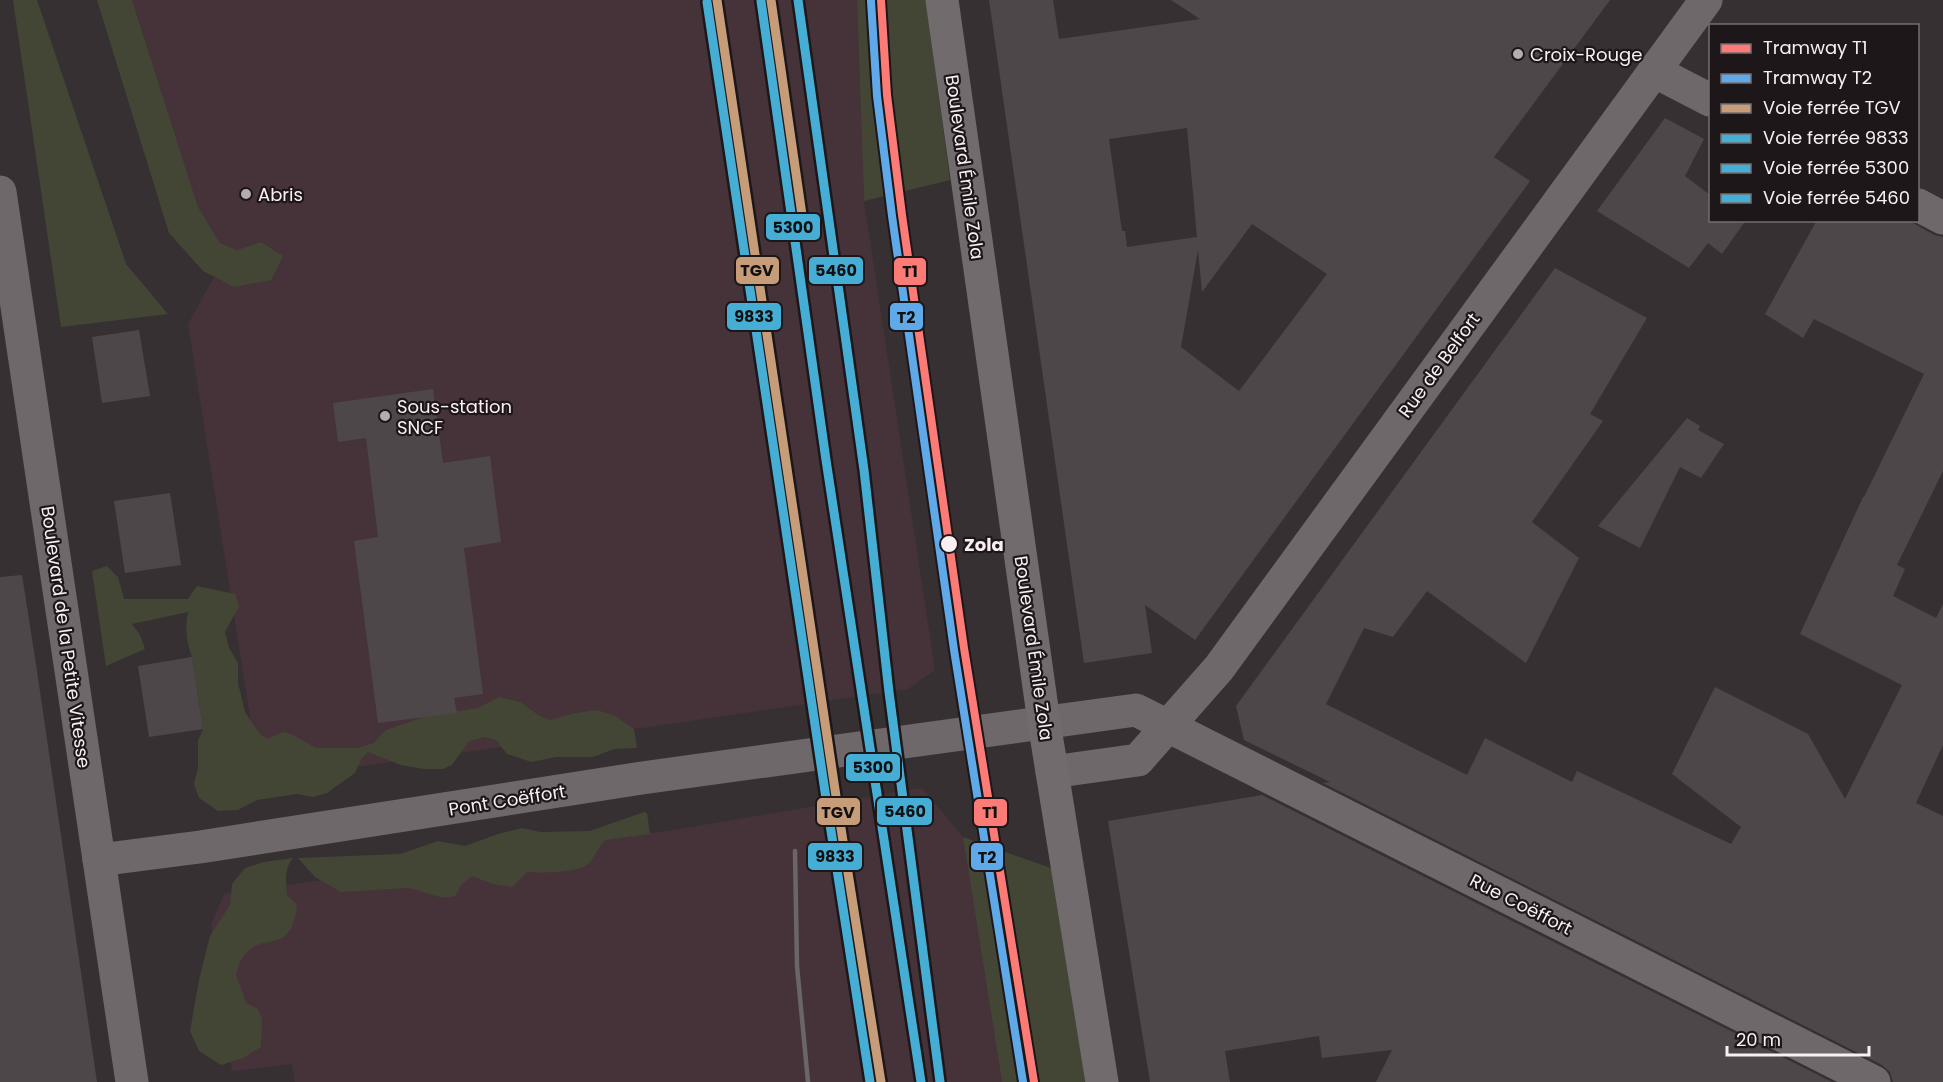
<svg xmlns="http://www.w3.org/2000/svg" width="1943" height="1082" viewBox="0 0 1943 1082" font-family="Poppins,sans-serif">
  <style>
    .built { fill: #46333a }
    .green { fill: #434635 }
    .building { fill: #4d4749; fill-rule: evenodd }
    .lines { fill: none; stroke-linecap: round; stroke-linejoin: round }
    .minor { stroke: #6e686a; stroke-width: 33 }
    .secondary { stroke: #726b6e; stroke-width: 33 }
    .rail { stroke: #6a6667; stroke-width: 4.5 }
    .rail-1-casing { stroke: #1d1719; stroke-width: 14 }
    .rail-2-casing { stroke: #1d1719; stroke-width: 14 }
    .rail-3-casing { stroke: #1d1719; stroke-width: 14 }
    .rail-4-casing { stroke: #1d1719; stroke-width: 14 }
    .rail-1 { stroke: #c69c79; stroke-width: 9 }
    .rail-2 { stroke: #46aed5; stroke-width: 9 }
    .rail-3 { stroke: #46aed5; stroke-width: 9 }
    .rail-4 { stroke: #46aed5; stroke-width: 9 }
    .tram-1-casing { stroke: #1d1719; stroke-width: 12 }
    .tram-2-casing { stroke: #1d1719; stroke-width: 12 }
    .tram-1 { stroke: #fc7b76; stroke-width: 8 }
    .tram-2 { stroke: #60a9e9; stroke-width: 8 }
    .poi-dot { fill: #b5acaf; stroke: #1d1719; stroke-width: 2 }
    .stop-dot { fill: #f9eff2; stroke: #1d1719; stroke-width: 2 }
    .labels { text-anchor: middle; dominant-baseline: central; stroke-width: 4.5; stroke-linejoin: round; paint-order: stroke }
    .poi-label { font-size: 18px; fill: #f9eff2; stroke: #1d1719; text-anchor: start }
    .street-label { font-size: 18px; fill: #f9eff2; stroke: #1d1719 }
    .stop-label { font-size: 18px; font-weight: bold; fill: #f9eff2; stroke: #1d1719; text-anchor: start }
    .line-badge { stroke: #1d1719; stroke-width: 2 }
    .pale-badge-label { font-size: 16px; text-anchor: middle; font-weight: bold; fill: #111 }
  </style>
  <rect width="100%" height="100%" fill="#363032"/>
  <g class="built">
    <path d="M132,0H857L864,201L935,670L908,689L656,726L260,780L188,324L214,277L234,287L261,242L237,250L220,243L198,207Z"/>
    <path d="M922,788L963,837L1002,1082H295L292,1064L232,1071L211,924L224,894L673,830Z"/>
  </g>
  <g class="green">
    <path d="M13,0H37L126,264L168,314L61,327Z"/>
    <path d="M97,0H132L198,207L220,243L237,250L261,242L283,256L271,280L234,287L203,271L169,233Z"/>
    <path d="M857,0H926L950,180L864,201Z"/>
    <path d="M107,566L118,577L124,599H188L197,586L235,594L239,606L225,632L229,648L238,663V683L245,712L259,733L267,739L283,732L293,735L316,748H357L374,743L386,730L424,717L478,708L499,697L520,702L538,715L550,720L576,713L597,710L615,716L634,729L637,748L614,749L593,757H556L531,762L507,754L496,740L484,737L469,741L452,765L443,769H424L401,765L368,752L362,758L355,773L327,793L313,797L297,794L257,800L238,810L218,811L199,798L194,784L198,768V741L203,729L192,657C186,641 185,628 188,612L132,624L140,635L145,649L106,666L92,571Z"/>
    <path d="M644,812L647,813L650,834L605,840C599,846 593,860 588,864C577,873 541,873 527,872L512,887L493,884L472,876L461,885L455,896C437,901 425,890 407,888L341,892L315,877L298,858L400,854L438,841L465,846L498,834L522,828L540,832L590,831Z"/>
    <path d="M963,837L1068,874L1102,1082H1002Z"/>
    <path d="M293,858C284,869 286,881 287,895L297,905C291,959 261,929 243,957C239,962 238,969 236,975L246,1003L258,1009L262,1019L261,1047L243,1058L221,1065L199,1051L190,1031L199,980L210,936L230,905L232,884L245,868L264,862Z"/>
  </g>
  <g class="building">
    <path d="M989,0H1053L1059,39L1200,19L1171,0H1610L1494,157L1530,181L1195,640L1145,605L1152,653L1084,663ZM1187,128L1197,237L1127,247L1125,231H1122L1109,139ZM1252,224L1327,274L1239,391L1181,347L1198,250L1202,292Z"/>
    <path d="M1665,118L1704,139L1685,176L1710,195V220H1746L1722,254L1708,243L1689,268L1597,211Z"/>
    <path d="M1817,220H1908L1934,235L1943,237V471L1897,565L1905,569L1893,596L1936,618L1943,604V745L1916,803L1943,816V1082H1893L1890,1072L1882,1065L1323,783L1330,782L1244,740L1236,706L1555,268L1647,318L1590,414L1603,421L1532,522L1579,558L1526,663L1427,591L1393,637L1364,628L1326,704L1467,775L1485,738L1572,782L1577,771L1731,844L1741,827L1672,774L1715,687L1808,734L1845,799L1902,685L1800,634L1863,497H1864L1924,374L1814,319L1803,338L1765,314Z"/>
    <path d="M139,330L150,396L102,403L92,337Z"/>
    <path d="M433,389L443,463L490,456L501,542L464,548L483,694L454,698L457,713L378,723L354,541L378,537L366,438L338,442L333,403Z"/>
    <path d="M1687,418L1700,426L1698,430L1724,444L1701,478L1680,467L1640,548L1598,526Z"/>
    <path d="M170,493L181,565L125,573L114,501Z"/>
    <path d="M22,575L37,671L97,1082H0V577Z"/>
    <path d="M192,657L203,729L149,737L138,666Z"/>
    <path d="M1262,795L1832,1082H1376L1392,1050L1322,1058L1319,1036L1225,1051L1230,1082H1150L1108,821Z"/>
  </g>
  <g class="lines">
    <g class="minor">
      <path d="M1654,71L1710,100"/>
      <path d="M0,192L132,1082"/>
      <path d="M1918,205L1943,218"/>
      <path d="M1052,772L1138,760L1219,668L1706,0"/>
      <path d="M99,860L200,847L642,778L1136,710L1874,1082"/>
    </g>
    <path class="secondary" d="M942,0L1044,722L1102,1082"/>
    <path class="rail" d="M795,851L797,966L808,1082"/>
    <g class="rail-1-casing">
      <g id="rail-1">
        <path d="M717,0L837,803L881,1082"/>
        <path d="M771,0L803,222"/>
      </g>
    </g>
    <g class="rail-2-casing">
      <path id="rail-2" d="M707,2L827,805L870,1082"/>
    </g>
    <g class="rail-3-casing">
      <path id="rail-3" d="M761,1L826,460L921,1082"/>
    </g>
    <g class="rail-4-casing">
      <path id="rail-4" d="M798,0L864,470L889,692L940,1082"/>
    </g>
    <use href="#rail-1" class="rail-1"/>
    <use href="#rail-2" class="rail-2"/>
    <use href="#rail-3" class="rail-3"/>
    <use href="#rail-4" class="rail-4"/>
    <g class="tram-1-casing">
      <path id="tram-1" d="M881,0L887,95L902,215L964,648L1034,1082"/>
    </g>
    <g class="tram-2-casing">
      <path id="tram-2" d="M871,1L877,96L892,216L954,650L1023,1082"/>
    </g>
    <use href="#tram-1" class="tram-1"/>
    <use href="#tram-2" class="tram-2"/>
  </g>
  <g class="poi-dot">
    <circle cx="1518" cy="54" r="6"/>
    <circle cx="246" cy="194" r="6"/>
    <circle cx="385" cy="416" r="6"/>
  </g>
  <circle class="stop-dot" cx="949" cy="544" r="9"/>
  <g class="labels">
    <g class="poi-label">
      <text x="1530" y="54">Croix-Rouge</text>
      <text x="258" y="194">Abris</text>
      <text x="397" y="406">Sous-station<tspan x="397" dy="21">SNCF</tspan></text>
    </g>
    <g class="street-label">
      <text transform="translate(965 167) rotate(82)">Boulevard Émile Zola</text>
      <text transform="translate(1439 365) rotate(-54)">Rue de Belfort</text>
      <text transform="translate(66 637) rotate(82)">Boulevard de la Petite Vitesse</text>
      <text transform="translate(1034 648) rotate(82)">Boulevard Émile Zola</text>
      <text transform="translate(507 800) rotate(-9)">Pont Coëffort</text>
      <text transform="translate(1521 904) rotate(27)">Rue Coëffort</text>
    </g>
    <g class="stop-label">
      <text x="964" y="544">Zola</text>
    </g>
  </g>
  <g class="line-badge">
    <rect x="765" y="213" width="56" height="28" rx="6" fill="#46aed5"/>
    <rect x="808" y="256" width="56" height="29" rx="6" fill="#46aed5"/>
    <rect x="735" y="256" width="45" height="29" rx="6" fill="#c69c79"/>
    <rect x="893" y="257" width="34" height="29" rx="6" fill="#fc7b76"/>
    <rect x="726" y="302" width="56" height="29" rx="6" fill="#46aed5"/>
    <rect x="889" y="302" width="35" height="29" rx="6" fill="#60a9e9"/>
    <rect x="845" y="753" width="56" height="29" rx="6" fill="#46aed5"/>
    <rect x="876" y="797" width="57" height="29" rx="6" fill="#46aed5"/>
    <rect x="816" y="797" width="45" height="29" rx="6" fill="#c69c79"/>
    <rect x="973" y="798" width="35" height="29" rx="6" fill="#fc7b76"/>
    <rect x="807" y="842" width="56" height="29" rx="6" fill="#46aed5"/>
    <rect x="970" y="842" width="34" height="29" rx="6" fill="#60a9e9"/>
  </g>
  <g class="pale-badge-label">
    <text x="793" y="233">5300</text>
    <text x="836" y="276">5460</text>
    <text x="757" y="276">TGV</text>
    <text x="910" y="277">T1</text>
    <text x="754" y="322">9833</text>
    <text x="906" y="323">T2</text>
    <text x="873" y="773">5300</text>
    <text x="905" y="817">5460</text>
    <text x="838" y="818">TGV</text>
    <text x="990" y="818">T1</text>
    <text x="835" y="862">9833</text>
    <text x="987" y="863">T2</text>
  </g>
  <rect x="1709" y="24" width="210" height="198" fill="#1d1719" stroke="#756d70" stroke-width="1.5"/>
  <rect x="1721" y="44" width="30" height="9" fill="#fc7b76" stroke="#756d70" stroke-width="1.5"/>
  <text x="1763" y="54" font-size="18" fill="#f9eff2">Tramway T1</text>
  <rect x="1721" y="74" width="30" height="9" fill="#60a9e9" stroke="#756d70" stroke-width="1.5"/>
  <text x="1763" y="84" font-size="18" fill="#f9eff2">Tramway T2</text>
  <rect x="1721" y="104" width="30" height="9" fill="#c69c79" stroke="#756d70" stroke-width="1.5"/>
  <text x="1763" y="114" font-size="18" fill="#f9eff2">Voie ferrée TGV</text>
  <rect x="1721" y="134" width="30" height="9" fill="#46aed5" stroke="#756d70" stroke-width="1.5"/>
  <text x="1763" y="144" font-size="18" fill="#f9eff2">Voie ferrée 9833</text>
  <rect x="1721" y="164" width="30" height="9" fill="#46aed5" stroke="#756d70" stroke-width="1.5"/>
  <text x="1763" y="174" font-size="18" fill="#f9eff2">Voie ferrée 5300</text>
  <rect x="1721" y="194" width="30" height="9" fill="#46aed5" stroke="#756d70" stroke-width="1.5"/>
  <text x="1763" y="204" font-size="18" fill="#f9eff2">Voie ferrée 5460</text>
  <path d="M1727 1046v9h142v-9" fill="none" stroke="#f9eff2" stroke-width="3"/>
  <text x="1736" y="1046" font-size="18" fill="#f9eff2" stroke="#1d1719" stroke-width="4.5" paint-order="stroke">20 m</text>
</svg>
